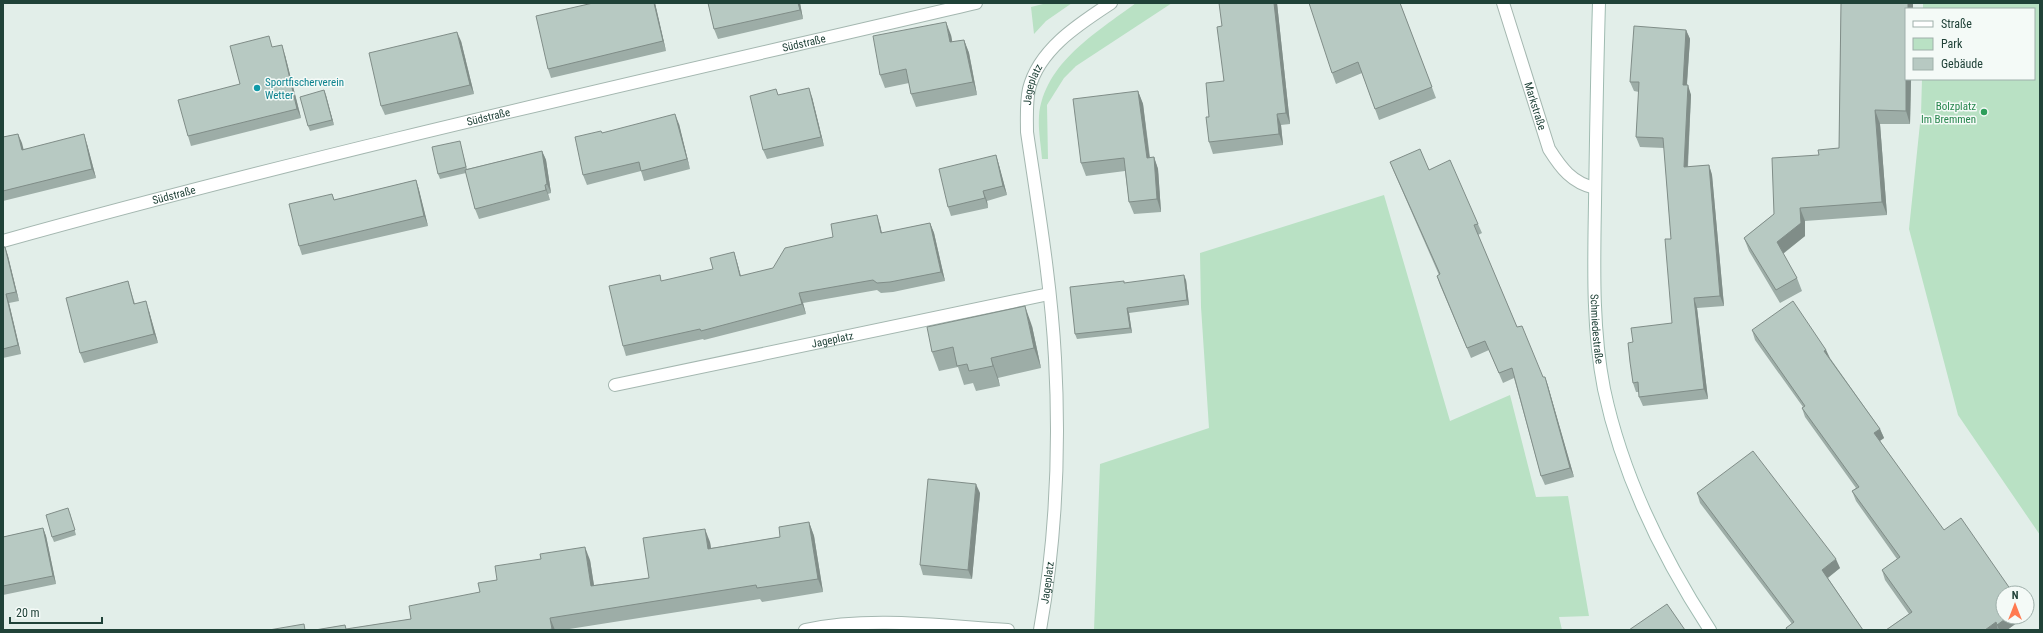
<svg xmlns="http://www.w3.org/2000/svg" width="2043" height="633" viewBox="0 0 2043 633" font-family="'Roboto Condensed',sans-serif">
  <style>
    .green { fill: #b9e1c4 }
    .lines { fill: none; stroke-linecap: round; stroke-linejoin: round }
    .minor-casing { stroke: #a4b7b0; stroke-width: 14 }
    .secondary-casing { stroke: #9fbbb1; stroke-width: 14 }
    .minor { stroke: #fff; stroke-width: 12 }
    .secondary { stroke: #fff; stroke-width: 12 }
    .wall { fill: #9dada7 }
    .shaded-wall { fill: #808d88 }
    .building { fill: #b7c9c2; stroke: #808d88 }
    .culture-dot { fill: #0f9aa8; stroke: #f4faf7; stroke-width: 1.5 }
    .leisure-dot { fill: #2e9e5b; stroke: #f4faf7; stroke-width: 1.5 }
    .labels { text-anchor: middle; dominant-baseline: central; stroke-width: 3; stroke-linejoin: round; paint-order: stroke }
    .street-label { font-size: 11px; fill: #204238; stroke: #f4faf7 }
    .culture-label { font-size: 11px; fill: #0d838f; stroke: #f4faf7; text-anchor: start }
    .leisure-label { font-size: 11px; fill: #27864d; stroke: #f4faf7; text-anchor: end }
  </style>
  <rect width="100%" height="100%" fill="#e2eee9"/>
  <g class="green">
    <path d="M1047,3H1072L1046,21L1034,34L1031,7Z"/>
    <path d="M1136,3H1172L1076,66L1064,78L1047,105L1048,159H1042C1041,145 1038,130 1039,116C1044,63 1097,32 1136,3Z"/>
    <path d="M1923,3H2040V535L1958,415L1909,229L1921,114L1922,79H2034V9H1923Z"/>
    <path d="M1384,195L1450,421L1510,395L1536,497L1568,496L1589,616L1559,617L1562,630H1094L1100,464L1209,428L1201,307L1200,253Z"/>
  </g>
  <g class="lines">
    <g class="minor-casing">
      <g id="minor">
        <path id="s1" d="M1503,3L1549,149C1561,168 1572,183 1595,188"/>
        <path id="s2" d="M3,241C325,151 651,79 976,3"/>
        <path id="s3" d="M615,385L1049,294"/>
        <path d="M805,630C871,616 941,626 1008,630"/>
        <path id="s4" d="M1040,630C1056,540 1060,449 1055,358C1051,282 1038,207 1027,132C1027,118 1026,103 1029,89C1039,49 1079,24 1111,3"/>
      </g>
    </g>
    <g class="secondary-casing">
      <g id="secondary">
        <path id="s5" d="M1599,3C1597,70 1596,136 1595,203C1594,264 1592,328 1604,389C1622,474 1663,558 1710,630"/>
      </g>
    </g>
    <use href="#minor" class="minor"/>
    <use href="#secondary" class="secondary"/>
  </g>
  <g class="wall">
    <path d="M655,3L666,51L551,78L548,69Z"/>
    <path d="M708,3H800L803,19L718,39L714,29Z"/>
    <path d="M1277,3L1290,124L1281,125L1283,145L1213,154L1209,142V117L1224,81L1222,26Z"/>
    <path d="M1400,3L1436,98L1379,120L1362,73L1336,84L1332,73Z"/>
    <path d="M1841,3H1913L1910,124H1880L1887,215L1805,221V236L1783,254L1797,278L1802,291L1780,303L1749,251L1744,238L1774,214L1839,148Z"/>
    <path d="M1686,30L1690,39L1687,85L1691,95L1688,167L1709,165L1712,175L1724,306L1697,308L1708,399L1643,406L1639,397V392H1636L1633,383V342L1672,323L1671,239L1664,148L1640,147L1636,137L1639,92L1634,91L1630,82Z"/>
    <path d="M951,35L952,42L964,40L969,53L977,95L916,107L911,94L909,83L885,88L880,75Z"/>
    <path d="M461,41L474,94L385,115L381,106Z"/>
    <path d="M273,47L285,55L301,118L191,146L188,136L240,84Z"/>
    <path d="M776,89L778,95L812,97L824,146L767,159L763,150Z"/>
    <path d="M324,90L334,125L310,131L308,126Z"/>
    <path d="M1138,91L1143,104L1150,157H1154L1158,169L1161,212L1134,214L1129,202L1125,171L1086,176L1081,163Z"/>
    <path d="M679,124L690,169L644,181L641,171L587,185L583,175L602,133Z"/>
    <path d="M18,134L23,149L87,144L96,178L3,201V137Z"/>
    <path d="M461,146L467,169L542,151L546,160L551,193L548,194L550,200L479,219L475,209L466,173L440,179L438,174Z"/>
    <path d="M996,155L999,165L1007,195L987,201L988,208L951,216L948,207Z"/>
    <path d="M1390,162L1429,170L1478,224L1482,233L1478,235L1517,327L1543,377H1545L1548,386L1574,477L1545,485L1541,476L1514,378L1503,383L1489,350L1471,358L1440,285L1437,276L1439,275L1394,172Z"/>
    <path d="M416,180L419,190L428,226L302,255L299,246L332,194L334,200Z"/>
    <path d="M930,223L934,233L945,281L893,292L881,293L877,290L803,303L806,314L704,340L703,339L626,356L623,346L713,269L734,252L737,262L741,276L773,268L833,237L880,225L882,233Z"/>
    <path d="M3,247H5L8,256L19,301L9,303L21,354L3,358Z"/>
    <path d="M1186,280L1189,305L1129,313L1132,333L1077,339L1075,334L1125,283Z"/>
    <path d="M128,281L131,291L135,304L149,311L158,343L84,363L80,353Z"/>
    <path d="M1032,326L1041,368L998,378L1000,386L976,391L973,383L964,385L958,367L939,371L932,352Z"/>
    <path d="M1752,330L1826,350L1830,358L1880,429L1884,438L1880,441L2003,617H2025L2007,630H1886L1909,614L1885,580L1882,570L1897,559L1856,501L1852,491L1856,488L1805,417L1802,408L1803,407L1755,340Z"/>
    <path d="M980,493L972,579L923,575L920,565Z"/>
    <path d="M1697,493L1840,568L1828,578L1863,630H1787L1786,628L1792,624L1700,503Z"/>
    <path d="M70,513L76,535L54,542L52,537Z"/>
    <path d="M809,522L814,536L823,592L762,602L760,599L563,630H315L345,625L346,629L411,619L480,592L497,580L590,560L594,585L649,578L710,542L711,548L780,537Z"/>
    <path d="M43,528L46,536L56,584L3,595V537Z"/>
  </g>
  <g class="shaded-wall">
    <path d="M654,3H655L666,51L663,41Z"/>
    <path d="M798,3H800L803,19L800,10Z"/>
    <path d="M1274,3H1277L1290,124L1286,113Z"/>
    <rect x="1908" y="3" width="5" height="6"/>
    <path d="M946,22L951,35L955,56L950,42Z"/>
    <path d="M1686,30L1690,39L1686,95L1683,85Z"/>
    <path d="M457,32L461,41L474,94L470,85Z"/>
    <path d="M964,40L969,53L977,95L973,82Z"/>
    <path d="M282,45L285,55L301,118L297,109Z"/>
    <path d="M1906,79H1911L1910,124L1906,111Z"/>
    <path d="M1688,85L1691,95L1687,177L1684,167Z"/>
    <path d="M809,88L812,97L824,146L821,137Z"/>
    <path d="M324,90L326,95L334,125L332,120Z"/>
    <path d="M1138,91L1143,104L1151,170L1147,158Z"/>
    <path d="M1875,110L1880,124L1887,215L1882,202Z"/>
    <path d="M675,114L679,124L690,169L687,159Z"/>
    <path d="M1277,114L1281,125L1283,145L1279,134Z"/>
    <path d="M18,134L22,143L26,159L22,150Z"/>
    <path d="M84,134L87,144L96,178L92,169Z"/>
    <path d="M542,151L546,160L551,193L547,184Z"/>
    <path d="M996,155L999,165L1007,195L1003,186Z"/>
    <path d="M1154,157L1158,169L1161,212L1157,199Z"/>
    <path d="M1709,165L1712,175L1724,306L1720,296Z"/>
    <path d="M416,180L419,190L428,226L424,216Z"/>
    <path d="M545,185L550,200L546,190Z"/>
    <path d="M983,191L987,201L988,208L985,198Z"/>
    <path d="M1800,208L1805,221V236L1781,255L1777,242Z"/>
    <path d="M877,215L880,225L884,243L881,233Z"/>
    <path d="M930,223L934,233L945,281L941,272Z"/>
    <path d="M5,247L8,256L19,301L16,292Z"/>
    <path d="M734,252L737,262L743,285L740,276Z"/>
    <path d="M1184,275L1186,280L1189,305L1187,300Z"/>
    <path d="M799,293L803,303L806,314L802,304Z"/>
    <path d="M6,294L9,303L21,354L18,345Z"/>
    <path d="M1694,298L1697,308L1708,399L1704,389Z"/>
    <path d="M146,301L149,311L158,343L154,334Z"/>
    <path d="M1025,306L1032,326L1041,368L1034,348Z"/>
    <path d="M1127,308L1129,313L1132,333L1130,328Z"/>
    <path d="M1826,350L1830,359L1824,351Z"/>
    <path d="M991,358L998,378L1000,386L993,366Z"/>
    <path d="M1545,377L1548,386L1574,477L1570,468Z"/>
    <path d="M1880,429L1884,438L1878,442L1874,433Z"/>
    <path d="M976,484L980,493L972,579L968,570Z"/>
    <path d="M809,522L814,536L823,592L818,579Z"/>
    <path d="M43,528L46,536L56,584L53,576Z"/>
    <path d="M705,529L710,542L713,562L708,549Z"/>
    <path d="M585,547L590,560L596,599L591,586Z"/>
    <path d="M1836,559L1840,568L1826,579L1822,570Z"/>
    <path d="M2008,617H2025L2007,630H1999L1997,625Z"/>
    <path d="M550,618L555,630H552V629Z"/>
    <path d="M1996,622L1998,630H1985Z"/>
  </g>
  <g class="building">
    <path d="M593,3H654L663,41L548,69L536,16Z"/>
    <path d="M708,3H798L800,10L714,29Z"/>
    <path d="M1219,3H1274L1286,113L1277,114L1279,134L1209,142L1206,117H1209L1206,83L1224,81L1217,27L1222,26Z"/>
    <path d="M1309,3H1400L1432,87L1375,109L1358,62L1332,73Z"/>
    <path d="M1841,3H1908V9H1906V111L1875,110L1882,202L1800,208L1801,223L1777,242L1797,278L1776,290L1744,238L1774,214L1772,158L1819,155L1818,150L1839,148Z"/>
    <path d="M946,22L950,42L964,40L973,82L911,94L906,69L880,75L873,36Z"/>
    <path d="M1634,26L1686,30L1683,85H1688L1684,167L1709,165L1720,296L1694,298L1704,389L1639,397L1638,382L1633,383L1630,362L1628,343L1633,342L1631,328L1672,323L1665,239H1671L1663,138L1636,137L1639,82H1630Z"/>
    <path d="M457,32L470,85L381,106L369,53Z"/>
    <path d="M269,36L272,47L282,45L297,109L188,136L178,100L240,84L230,46Z"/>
    <path d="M809,88L821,137L763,150L750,96L776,89L778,95Z"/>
    <path d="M324,90L332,120L308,126L300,97Z"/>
    <path d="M1138,91L1147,158L1154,157L1157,199L1129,202L1124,158L1081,163L1073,99Z"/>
    <path d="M675,114L687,159L641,171L639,162L583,175L575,137L601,131L602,133Z"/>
    <path d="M18,134L22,150L84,134L92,169L3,191V137Z"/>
    <path d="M460,141L466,167L438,174L432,147Z"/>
    <path d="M1420,149L1429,170L1450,160L1478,224L1474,225L1517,327L1522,326L1543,377H1545L1570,468L1541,476L1512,368L1499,373L1485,341L1467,348L1437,276L1440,274L1390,162Z"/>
    <path d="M542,151L547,184L545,185L546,190L475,209L465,170Z"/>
    <path d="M996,155L1003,186L983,191L985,198L948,207L939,169Z"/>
    <path d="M416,180L424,216L299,246L289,204L332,194L334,200Z"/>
    <path d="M877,215L881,233L930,223L941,272L890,282L877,283L873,280L799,293L802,304L701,331L700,329L623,346L609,286L660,275L661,281L713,269L710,258L734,252L740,276L773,268L785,248L833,237L831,224Z"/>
    <path d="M3,247H5L16,292L6,294L18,345L3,349Z"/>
    <path d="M1184,275L1187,300L1127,308L1130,328L1075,334L1070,287L1124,281V283Z"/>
    <path d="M128,281L134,304L146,301L154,334L80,353L66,298Z"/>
    <path d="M1793,301L1826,350L1824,351L1880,429L1874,433L1944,530L1961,518L2013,593H2003V617H2008L1997,625L1996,622L1985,630H1886L1912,612L1882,570L1900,557L1852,491L1859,487L1802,408L1805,406L1752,330Z"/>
    <path d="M1025,306L1034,348L991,358L993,366L969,371L967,364L957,366L953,347L932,352L927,327Z"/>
    <path d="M1753,451L1836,559L1822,570L1863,630H1787L1786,628L1794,622L1697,493Z"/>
    <path d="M928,479L976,484L968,570L920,565Z"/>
    <path d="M68,508L75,530L52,537L46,515Z"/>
    <path d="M809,522L818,579L757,588L756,585L550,618L552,629L547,630H315L345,625L346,629L411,619L409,606L480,592L478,583L497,580L495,566L541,559L540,554L585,547L591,586L649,578L643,538L705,529L708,549L780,537L779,527Z"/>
    <path d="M43,528L53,576L3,586V537Z"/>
    <path d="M1667,604L1685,630H1629Z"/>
    <path d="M304,624L305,630H269Z"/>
  </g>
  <circle class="culture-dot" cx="257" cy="88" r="4"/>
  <circle class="leisure-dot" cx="1984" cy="112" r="4"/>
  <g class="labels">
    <g class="street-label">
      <text stroke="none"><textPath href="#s2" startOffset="825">Südstraße</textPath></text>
      <text stroke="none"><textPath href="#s4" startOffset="549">Jageplatz</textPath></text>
      <text stroke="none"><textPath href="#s1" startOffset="108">Markstraße</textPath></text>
      <text stroke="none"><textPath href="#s2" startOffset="501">Südstraße</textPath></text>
      <text stroke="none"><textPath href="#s2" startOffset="177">Südstraße</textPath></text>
      <text stroke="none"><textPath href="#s5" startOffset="326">Schmiedestraße</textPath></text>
      <text stroke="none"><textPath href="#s3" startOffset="222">Jageplatz</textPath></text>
      <text stroke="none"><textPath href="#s4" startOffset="48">Jageplatz</textPath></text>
    </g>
    <g class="culture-label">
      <text x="265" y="82">Sportfischerverein<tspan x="265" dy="13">Wetter</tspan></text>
    </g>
    <g class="leisure-label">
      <text x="1976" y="106">Bolzplatz<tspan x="1976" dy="13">Im Bremmen</tspan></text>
    </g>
  </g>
  <rect width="2043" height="633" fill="none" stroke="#204238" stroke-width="8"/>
  <rect x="1905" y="8" width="130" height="72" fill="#f4faf7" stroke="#9fb0ab"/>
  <rect x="1913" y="21" width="20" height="6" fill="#ffffff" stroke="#9fb0ab"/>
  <text x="1941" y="28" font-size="12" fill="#204238">Straße</text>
  <rect x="1913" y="38" width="20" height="12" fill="#b9e1c4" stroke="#9fb0ab"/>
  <text x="1941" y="48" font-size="12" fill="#204238">Park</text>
  <rect x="1913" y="58" width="20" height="12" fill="#b7c9c2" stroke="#9fb0ab"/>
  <text x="1941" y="68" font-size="12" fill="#204238">Gebäude</text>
  <g transform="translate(2015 605)"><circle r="19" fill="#f4faf7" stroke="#9fb0ab"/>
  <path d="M0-3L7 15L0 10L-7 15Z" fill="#ff7a50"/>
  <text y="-6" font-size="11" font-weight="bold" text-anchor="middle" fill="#204238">N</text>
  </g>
  <path d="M10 617v6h92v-6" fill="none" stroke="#204238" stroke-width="2"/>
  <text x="16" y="617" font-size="12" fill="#204238" stroke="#f4faf7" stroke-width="3" paint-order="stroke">20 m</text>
</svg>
